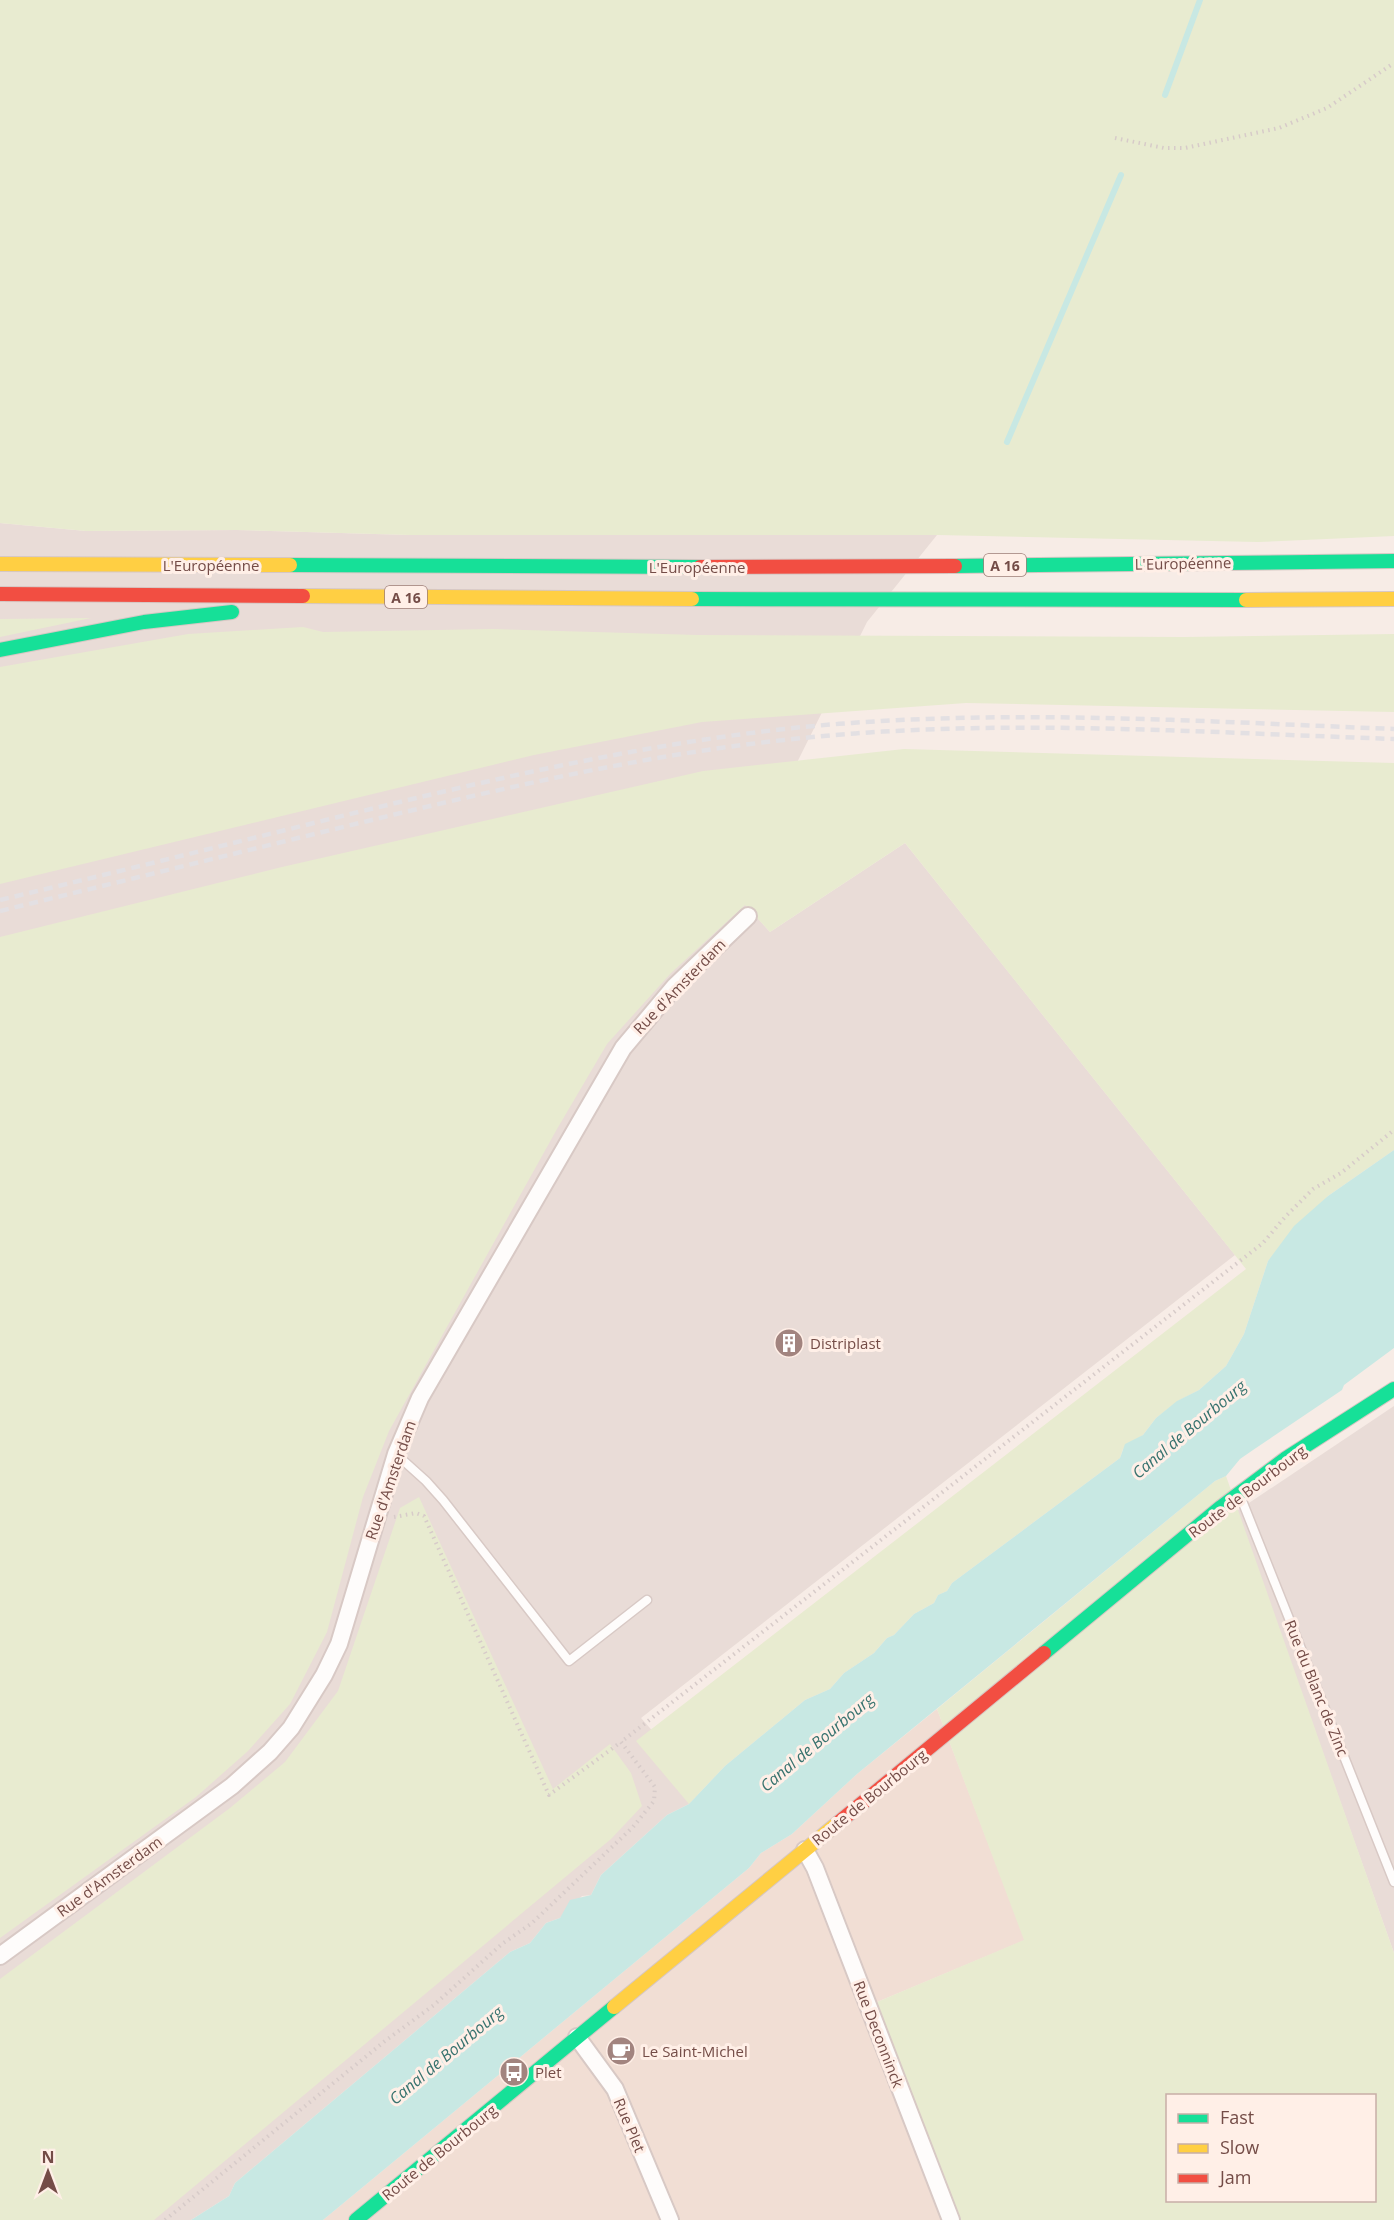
<svg xmlns="http://www.w3.org/2000/svg" width="1394" height="2220" viewBox="0 0 1394 2220" font-family="'Open Sans',sans-serif">
  <style>
    .residential { fill: #f1ded4 }
    .industrial { fill: #e9dcd7 }
    .green { fill: #e8ebd0; fill-rule: evenodd }
    .water { fill: #c8e8e3 }
    .lines { fill: none; stroke-linecap: round; stroke-linejoin: round }
    .stream { stroke: #c8e8e3; stroke-width: 6 }
    .lane-casing { stroke: #d8c9c5; stroke-width: 11 }
    .street-casing { stroke: #d8c9c5; stroke-width: 20 }
    .fast-casing { stroke: #d6c7c3; stroke-width: 16 }
    .slow-casing { stroke: #d6c7c3; stroke-width: 16 }
    .jam-casing { stroke: #d6c7c3; stroke-width: 16 }
    .path { stroke: #d7cbc9; stroke-width: 4; stroke-dasharray: 1.5 4.5; stroke-linecap: butt }
    .lane { stroke: #fefcfb; stroke-width: 8 }
    .street { stroke: #fefcfb; stroke-width: 16 }
    .fast { stroke: #16e098; stroke-width: 14 }
    .slow { stroke: #ffcf43; stroke-width: 14 }
    .jam { stroke: #f24e42; stroke-width: 14 }
    .rail { stroke: #e3e0e3; stroke-width: 4.5; stroke-dasharray: 9 6; stroke-linecap: butt }
    .labels { text-anchor: middle; dominant-baseline: central; stroke-width: 6; stroke-linejoin: round; paint-order: stroke }
    .shield { fill: #ffefe7; stroke: #9e7d77; stroke-width: 1.5 }
    .shield-label { font-size: 14px; font-weight: bold; fill: #744c47 }
    .street-label { font-size: 15px; fill: #744c47; stroke: #ffefe7 }
    .poi-label { font-size: 15px; fill: #744c47; stroke: #ffefe7; text-anchor: start }
    .water-label { font-size: 16px; font-style: italic; fill: #38736f; stroke: #ffefe7 }
  </style>
  <rect width="100%" height="100%" fill="#f7ece6"/>
  <path class="residential" d="M937,1709L1025,1940L877,2002L960,2220H323L749,1868L761,1853L792,1834L857,1774Z"/>
  <g class="industrial">
    <path d="M0,523L86,531L237,530L410,535H937L867,622L733,891L770,932L905,843L1235,1255L641,1718L703,1788L689,1804L667,1815L601,1875L591,1895L582,1896L560,1918L546,1923L530,1943L510,1952L235,2183L229,2196L191,2220H0Z"/>
    <path d="M1394,1406V1953L1237,1511Z"/>
  </g>
  <g class="green">
    <path d="M0,0H1394V536L1258,542L937,535H410L237,530L86,531L0,523Z"/>
    <path d="M91,618L0,637V619Z"/>
    <path d="M303,627L323,632L493,629L698,635L1184,637L1394,634V712L966,703L702,722L534,755L0,884V667L188,634Z"/>
    <path d="M904,749L1394,763V1150L1328,1196L1268,1261L1244,1334L1226,1366L1199,1390L1178,1401L1156,1418L1143,1435L1123,1449L1120,1458L952,1583L947,1591L938,1595L934,1603L914,1614L894,1635L887,1638L874,1653L844,1673L830,1689L805,1700L725,1766L689,1804L636,1741L1246,1269L905,843L770,932L745,905L671,973L607,1044L557,1129L389,1431L363,1497L327,1632L290,1704L248,1751L196,1797L0,1938V937L282,867L703,771Z"/>
    <path d="M1226,1476L1394,1953V2220H960L877,2002L1024,1940L937,1709L1215,1481ZM1168,2096H1374V2200H1168Z"/>
    <path d="M419,1497L553,1789L610,1744L631,1773L642,1806L611,1839L154,2220H0V1979L230,1808L285,1762L338,1691L400,1508Z"/>
  </g>
  <path class="water" d="M1394,1150V1348L1344,1385L1342,1390L1253,1450L1240,1459L1226,1476L1215,1481L857,1774L792,1834L761,1853L749,1868L323,2220H191L229,2196L235,2183L510,1952L530,1943L546,1923L560,1918L570,1900L591,1895L601,1875L667,1815L689,1804L725,1766L805,1700L830,1689L844,1673L874,1653L887,1638L894,1635L914,1614L934,1603L938,1595L947,1591L952,1583L1120,1458L1125,1444L1143,1435L1156,1418L1177,1401L1199,1390L1226,1366L1244,1334L1268,1261L1294,1226L1328,1196Z"/>
  <g class="lines">
    <g class="stream">
      <path d="M1165,95L1200,0"/>
      <path d="M1007,442L1121,175"/>
    </g>
    <g class="lane-casing">
      <g id="lane">
        <path d="M396,1454L426,1481L443,1500L569,1661L647,1600"/>
        <path d="M1239,1493L1394,1882"/>
      </g>
    </g>
    <g class="street-casing">
      <g id="street">
        <path d="M805,1850L815,1868L951,2220"/>
        <path d="M0,1956L232,1786L270,1752L291,1728L324,1675L339,1644L396,1454L420,1398L623,1048L675,986L748,916"/>
        <path d="M577,2037L615,2089L670,2220"/>
      </g>
    </g>
    <g class="fast-casing">
      <g id="fast">
        <path d="M290,565L700,567"/>
        <path d="M955,566L1394,561"/>
        <path d="M692,599L1246,600"/>
        <path d="M0,650L144,622L232,612"/>
        <path d="M1044,1653L1221,1507L1285,1459L1394,1389"/>
        <path d="M356,2220L614,2007"/>
      </g>
    </g>
    <g class="slow-casing">
      <g id="slow">
        <path d="M0,564L290,565"/>
        <path d="M303,596L692,599"/>
        <path d="M1246,600L1394,599"/>
        <path d="M614,2007L838,1823"/>
      </g>
    </g>
    <g class="jam-casing">
      <g id="jam">
        <path d="M700,567L955,566"/>
        <path d="M0,594L303,596"/>
        <path d="M838,1823L1044,1653"/>
      </g>
    </g>
    <g class="path">
      <path d="M1115,138L1164,148H1185L1279,128L1327,108L1394,63"/>
      <path d="M394,1517L416,1513L424,1516L549,1795L621,1742"/>
      <path d="M165,2220L385,2041L434,2005L502,1944L532,1923L633,1827L654,1801L655,1787L621,1742L1263,1243L1285,1217L1313,1189L1341,1173L1394,1130"/>
    </g>
    <use href="#lane" class="lane"/>
    <use href="#street" class="street"/>
    <use href="#fast" class="fast"/>
    <use href="#slow" class="slow"/>
    <use href="#jam" class="jam"/>
    <g class="rail">
      <path d="M0,900C113,873 225,845 338,817C485,781 633,746 784,729C986,707 1191,721 1394,729"/>
      <path d="M0,911C127,880 253,849 380,818C513,786 646,755 784,740C986,717 1191,732 1394,739"/>
    </g>
  </g>
  <defs>
    <g id="building-disc" transform="scale(1.5)"><circle r="9.5" fill="#a2847f" stroke="#ffefe7"/><path d="M-4-6H4V6H1V3H-1V6H-4ZM-2.5-4.3h1.7v1.8h-1.7ZM.8-4.3h1.7v1.8H.8ZM-2.5-1h1.7V.8h-1.7ZM.8-1h1.7V.8H.8Z" fill="#fff"/></g>
    <g id="cafe-disc" transform="scale(1.5)"><circle r="9.5" fill="#a2847f" stroke="#ffefe7"/><path d="M-5.5-4.5H6V0H3Q3 3.5 0 3.5H-2.5Q-5.5 3.5-5.5 0ZM3-3.2v2h1.7v-2ZM-6 4.5H4V6H-6Z" fill="#fff"/></g>
    <g id="bus-disc" transform="scale(1.5)"><circle r="9.5" fill="#a2847f" stroke="#ffefe7"/><path d="M-5-6H5V4H4V6H2V4H-2V6H-4V4H-5ZM-3.5-4V0h7V-4ZM-3.5 1.2v1.5H-2V1.2ZM2 1.2v1.5H3.5V1.2Z" fill="#fff"/></g>
  </defs>
  <g fill-rule="evenodd">
    <use href="#building-disc" x="789" y="1343"/>
    <use href="#cafe-disc" x="621" y="2051"/>
    <use href="#bus-disc" x="514" y="2072"/>
  </g>
  <g class="labels">
    <g class="shield">
      <rect x="984" y="554" width="42" height="22" rx="4.5"/>
      <rect x="385" y="586" width="42" height="22" rx="4.5"/>
    </g>
    <g class="shield-label">
      <text x="1005" y="565">A 16</text>
      <text x="406" y="597">A 16</text>
    </g>
    <g class="street-label">
      <text transform="translate(1183 563) rotate(-1)">L'Européenne</text>
      <text x="211" y="565">L'Européenne</text>
      <text x="697" y="567">L'Européenne</text>
      <text transform="translate(679 986) rotate(-46)">Rue d'Amsterdam</text>
      <text transform="translate(390 1480) rotate(-71)">Rue d'Amsterdam</text>
      <text transform="translate(1247 1491) rotate(-37)">Route de Bourbourg</text>
      <text transform="translate(1317 1688) rotate(68)">Rue du Blanc de Zinc</text>
      <text transform="translate(869 1797) rotate(-39)">Route de Bourbourg</text>
      <text transform="translate(109 1876) rotate(-36)">Rue d'Amsterdam</text>
      <text transform="translate(879 2034) rotate(69)">Rue Deconninck</text>
      <text transform="translate(630 2125) rotate(67)">Rue Plet</text>
      <text transform="translate(439 2152) rotate(-39)">Route de Bourbourg</text>
    </g>
    <g class="poi-label">
      <text x="810" y="1343">Distriplast</text>
      <text x="642" y="2051">Le Saint-Michel</text>
      <text x="535" y="2072">Plet</text>
    </g>
    <g class="water-label">
      <text transform="translate(1189 1429) rotate(-40)">Canal de Bourbourg</text>
      <text transform="translate(817 1742) rotate(-40)">Canal de Bourbourg</text>
      <text transform="translate(446 2055) rotate(-40)">Canal de Bourbourg</text>
    </g>
  </g>
  <rect x="1166" y="2094" width="210" height="108" fill="#ffefe7" stroke="#c7aea7" stroke-width="1.5"/>
  <rect x="1178" y="2114" width="30" height="9" fill="#16e098" stroke="#c7aea7" stroke-width="1.5"/>
  <text x="1220" y="2124" font-size="18" fill="#744c47">Fast</text>
  <rect x="1178" y="2144" width="30" height="9" fill="#ffcf43" stroke="#c7aea7" stroke-width="1.5"/>
  <text x="1220" y="2154" font-size="18" fill="#744c47">Slow</text>
  <rect x="1178" y="2174" width="30" height="9" fill="#f24e42" stroke="#c7aea7" stroke-width="1.5"/>
  <text x="1220" y="2184" font-size="18" fill="#744c47">Jam</text>
  <g transform="translate(48 2172)" stroke="#ffefe7" stroke-width="4.5" paint-order="stroke">
  <path d="M0-4.5L10 22L0 15L-10 22Z" fill="#744c47"/>
  <text y="-9" font-size="16" font-weight="bold" text-anchor="middle" fill="#744c47">N</text>
  </g>
</svg>
